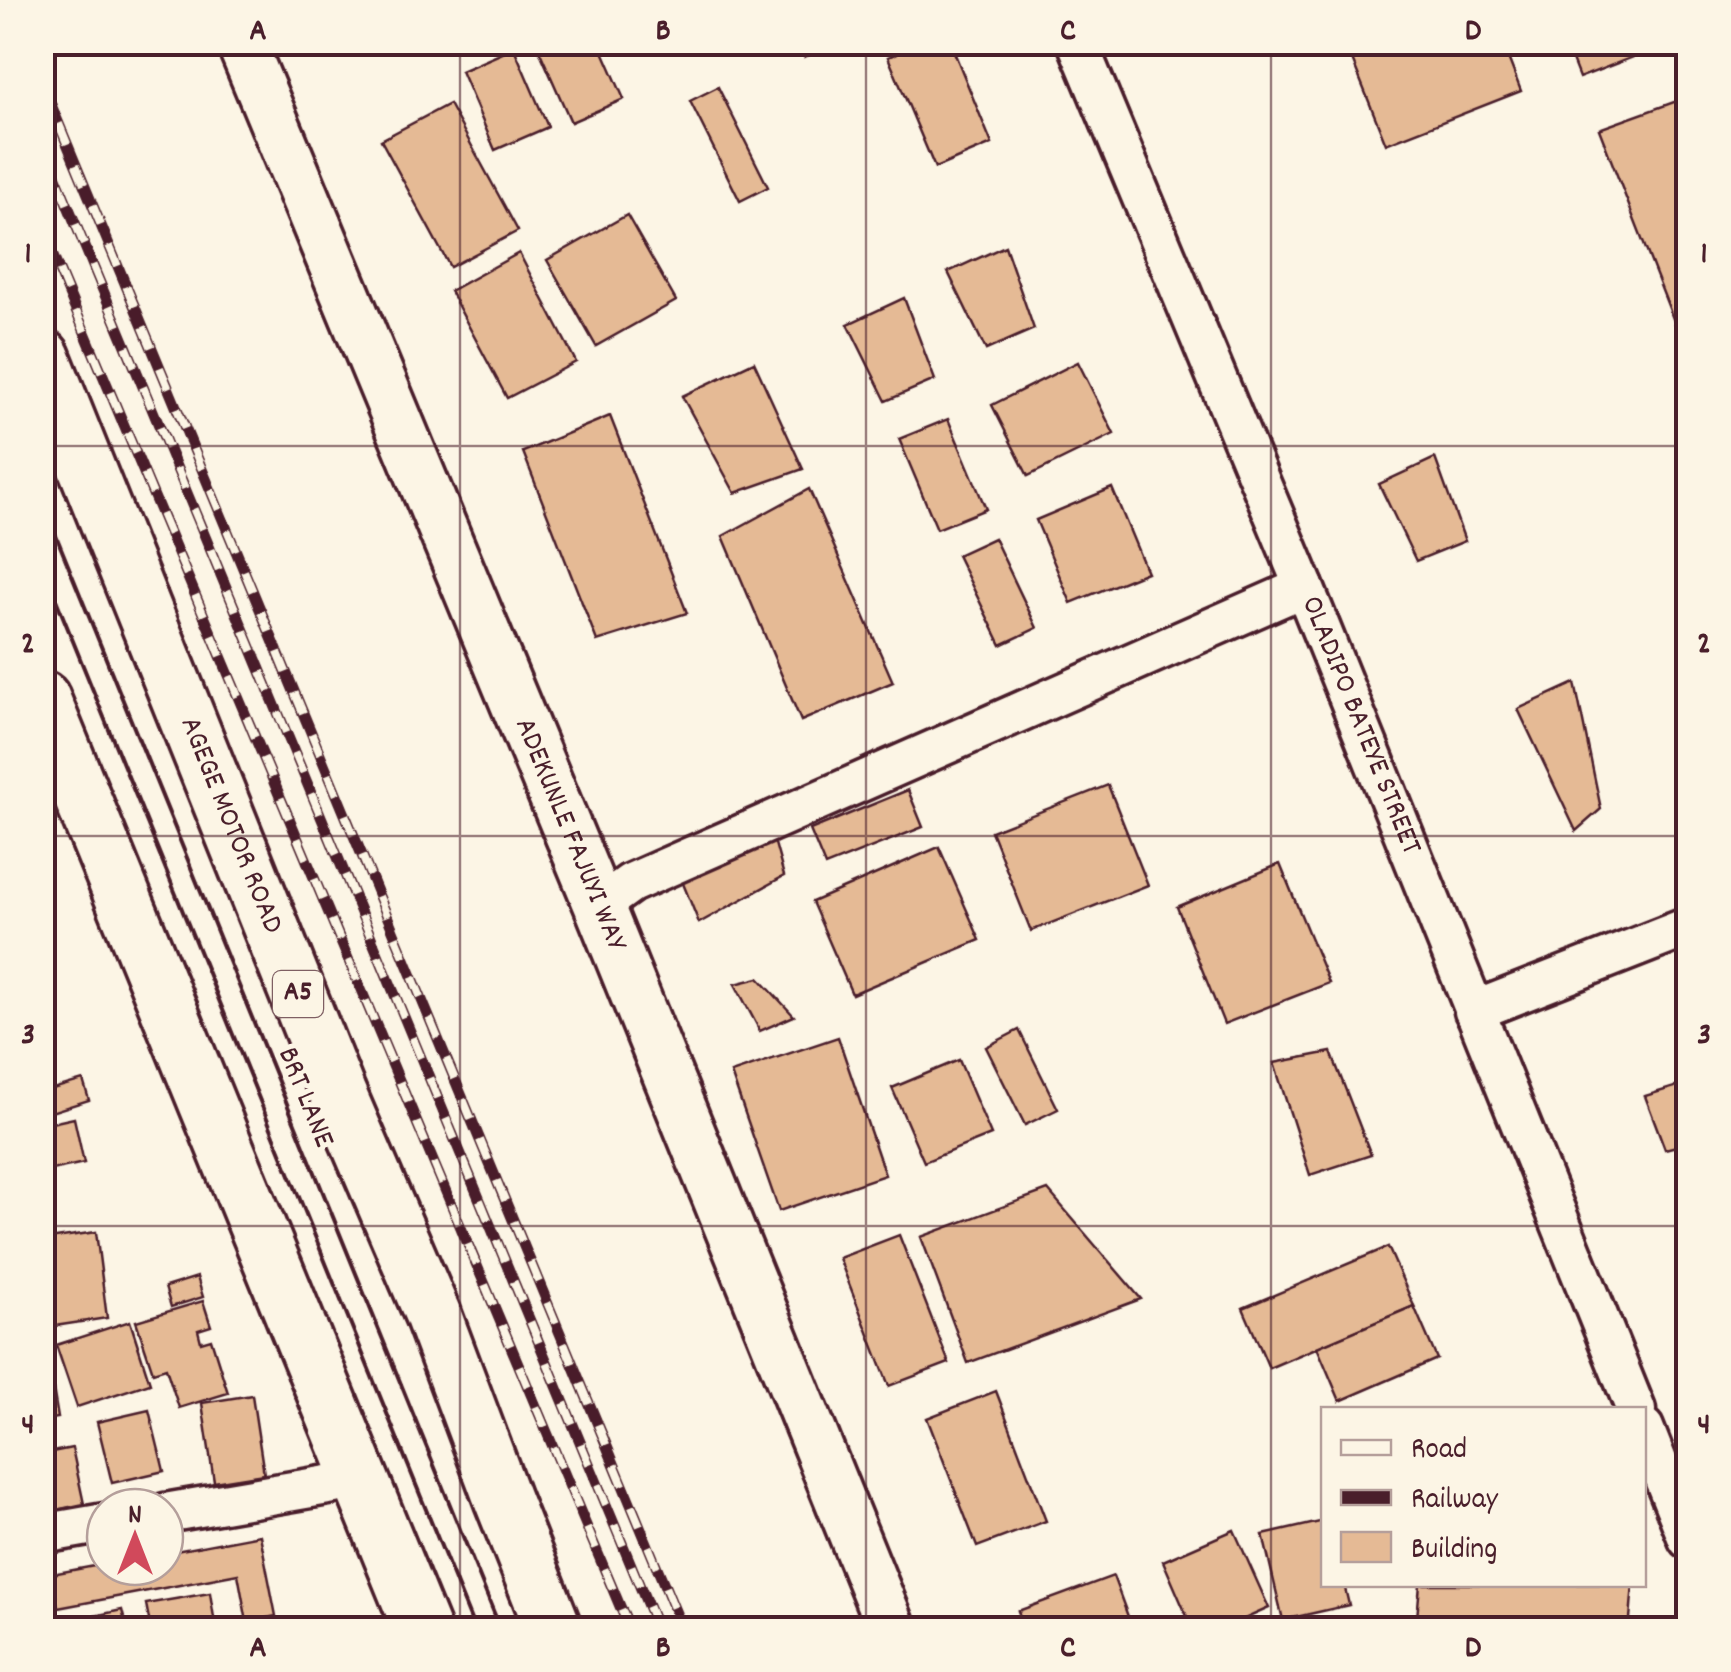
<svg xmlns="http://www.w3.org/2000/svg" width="1731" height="1672" viewBox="0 0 1731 1672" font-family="Dekko,sans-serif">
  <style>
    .building { fill: #e5ba95; stroke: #4a1f2b; stroke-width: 2.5 }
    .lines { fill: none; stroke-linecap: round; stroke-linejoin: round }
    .service-casing { stroke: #4a1f2b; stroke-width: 28 }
    .minor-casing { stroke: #4a1f2b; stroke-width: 45 }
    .tertiary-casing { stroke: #4a1f2b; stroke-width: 55 }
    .trunk-casing { stroke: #4a1f2b; stroke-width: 62 }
    .service { stroke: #fcf5e5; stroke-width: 20 }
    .minor { stroke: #fcf5e5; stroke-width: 38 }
    .tertiary { stroke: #fcf5e5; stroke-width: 48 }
    .trunk { stroke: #fcf5e5; stroke-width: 55 }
    .rail-casing { stroke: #4a1f2b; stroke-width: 11 }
    .rail { stroke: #fcf5e5; stroke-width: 8; stroke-dasharray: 22; stroke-linecap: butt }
    .grid { fill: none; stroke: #4a1f2b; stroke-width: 2.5; stroke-opacity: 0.55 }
    .labels { text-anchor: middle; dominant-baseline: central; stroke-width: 10; stroke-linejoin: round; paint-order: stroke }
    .shield { fill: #fcf5e5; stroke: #7f5f63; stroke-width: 2.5 }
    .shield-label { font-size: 28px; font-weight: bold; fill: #4a1f2b }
    .street-label { font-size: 30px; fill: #4a1f2b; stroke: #fcf5e5 }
    .neatline { fill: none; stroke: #4a1f2b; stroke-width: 4 }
    .grid-label { font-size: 32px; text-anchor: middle; font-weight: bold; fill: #4a1f2b }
  </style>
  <rect width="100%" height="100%" fill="#fcf5e5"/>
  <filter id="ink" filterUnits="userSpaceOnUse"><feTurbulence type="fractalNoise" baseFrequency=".01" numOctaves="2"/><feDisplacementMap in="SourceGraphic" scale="20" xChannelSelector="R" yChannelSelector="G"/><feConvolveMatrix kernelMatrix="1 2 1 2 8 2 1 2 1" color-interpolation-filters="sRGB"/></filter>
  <g filter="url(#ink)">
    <g class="building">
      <path d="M599,42L624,99L571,122L536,43Z"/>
      <path d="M798,42H846L804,57Z"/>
      <path d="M923,42H950L992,144L935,168L888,57Z"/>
      <path d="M1345,42H1502L1521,91L1386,144Z"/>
      <path d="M1565,42H1672L1579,78Z"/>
      <path d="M514,48L548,127L495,150L461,71Z"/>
      <path d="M718,87L768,187L740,201L690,101Z"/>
      <path d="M1688,97V357L1599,129Z"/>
      <path d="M449,104L518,231L450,267L381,140Z"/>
      <path d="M627,215L676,301L596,346L547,260Z"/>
      <path d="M1005,246L1034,329L986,350L948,272Z"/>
      <path d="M519,253L576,362L507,398L450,291Z"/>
      <path d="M904,298L935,380L886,401L848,324Z"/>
      <path d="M754,362L803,469L735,493L682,396Z"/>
      <path d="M1078,362L1114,434L1028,476L992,405Z"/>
      <path d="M610,416L687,613L597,641L523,452Z"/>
      <path d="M948,419L986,509L937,529L899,439Z"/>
      <path d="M1435,458L1465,541L1416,561L1379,484Z"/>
      <path d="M1112,488L1147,572L1071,603L1036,520Z"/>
      <path d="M809,489L893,682L801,721L723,536Z"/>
      <path d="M994,538L1037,628L1001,645L957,555Z"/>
      <path d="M1575,683L1601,809L1576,831L1518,709Z"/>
      <path d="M1108,785L1148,885L1031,931L991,831Z"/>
      <path d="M908,790L923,827L825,866L810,830Z"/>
      <path d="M774,840L784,876L699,923L680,876Z"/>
      <path d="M939,847L980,940L852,994L812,902Z"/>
      <path d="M1280,864L1329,983L1224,1024L1177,907Z"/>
      <path d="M759,978L794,1016L760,1031L735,984Z"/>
      <path d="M1019,1030L1058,1109L1025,1125L986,1047Z"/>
      <path d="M838,1037L885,1175L779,1211L731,1073Z"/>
      <path d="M1331,1052L1371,1155L1310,1175L1274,1063Z"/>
      <path d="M959,1060L991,1135L924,1162L892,1088Z"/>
      <path d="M83,1080L89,1100L48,1113L42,1092Z"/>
      <path d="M1688,1083V1143L1665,1149L1645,1096Z"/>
      <path d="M74,1118L84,1163L42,1172V1125Z"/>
      <path d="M1048,1190L1141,1299L968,1363L921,1237Z"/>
      <path d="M96,1232L107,1318L48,1327L42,1292V1240Z"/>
      <path d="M899,1235L949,1363L889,1386L839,1258Z"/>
      <path d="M1388,1247L1414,1306L1269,1368L1243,1308Z"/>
      <path d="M197,1277L203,1297L171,1307L165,1287Z"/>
      <path d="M203,1301L211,1326L198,1330L201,1342L211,1339L228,1393L179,1408L166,1368L153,1372L136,1321Z"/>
      <path d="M1414,1306L1437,1359L1340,1401L1317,1347Z"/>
      <path d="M130,1321L150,1383L77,1407L56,1345Z"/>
      <path d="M48,1358L58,1418L42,1420V1359Z"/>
      <path d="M996,1391L1046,1521L977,1547L927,1418Z"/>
      <path d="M252,1395L264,1474L214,1482L202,1403Z"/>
      <path d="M149,1410L164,1471L112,1483L97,1422Z"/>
      <path d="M72,1448L84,1504L42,1513V1454Z"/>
      <path d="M1324,1521V1584H1344L1349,1605L1283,1620L1263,1535Z"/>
      <path d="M1234,1530L1269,1608L1220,1630H1193L1163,1561Z"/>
      <path d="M260,1535L276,1616L247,1622L238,1574L58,1608L52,1574L105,1564V1567H165V1553Z"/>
      <path d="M1113,1576L1133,1630H1025L1018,1611Z"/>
      <path d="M1420,1584H1633L1629,1630H1416Z"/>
      <path d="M210,1593L216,1630H151L146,1604Z"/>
      <path d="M122,1610L127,1630H53L52,1625Z"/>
    </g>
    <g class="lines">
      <g class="service-casing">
        <path id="service" d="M42,533L488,1630"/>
      </g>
      <g class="minor-casing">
        <g id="minor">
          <path id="s1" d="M1077,42L1304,587L1636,1410"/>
          <path d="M599,906L631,883L1304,587"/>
          <path d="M1474,1011L1688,927"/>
          <path d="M1644,1428L1688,1539"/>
          <path d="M165,1513L363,1479"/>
          <path d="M42,1534L105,1523"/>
        </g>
      </g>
      <g class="tertiary-casing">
        <g id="tertiary">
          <path id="s2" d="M241,42L599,906L892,1630"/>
        </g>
      </g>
      <g class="trunk-casing">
        <g id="trunk">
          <path id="s3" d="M42,357L338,1094L433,1315L502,1499L554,1630"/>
          <path d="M42,699L422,1630"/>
        </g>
      </g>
      <use href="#service" class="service"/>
      <use href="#minor" class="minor"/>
      <use href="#tertiary" class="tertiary"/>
      <use href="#trunk" class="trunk"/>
      <g class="rail-casing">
        <g id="rail">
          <path d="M42,83L683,1630"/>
          <path d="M42,143L658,1630"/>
          <path d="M42,230L630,1630"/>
        </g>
      </g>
      <use href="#rail" class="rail"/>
    </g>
  </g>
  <path class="grid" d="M460,42V1630M866,42V1630M1271,42V1630M42,446H1688M42,836H1688M42,1226H1688"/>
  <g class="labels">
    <rect class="shield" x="273" y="971" width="50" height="46" rx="8"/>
    <g class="shield-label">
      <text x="298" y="994">A5</text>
    </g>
    <g class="street-label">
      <text stroke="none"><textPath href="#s1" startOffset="740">OLADIPO BATEYE STREET</textPath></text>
      <text stroke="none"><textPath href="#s3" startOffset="505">AGEGE MOTOR ROAD</textPath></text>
      <text stroke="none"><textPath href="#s2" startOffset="858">ADEKUNLE FAJUYI WAY</textPath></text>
      <text transform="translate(304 1098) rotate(68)">BRT LANE</text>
    </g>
  </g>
  <rect width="1731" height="1672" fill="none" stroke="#fcf5e5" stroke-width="110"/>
  <rect x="1321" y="1407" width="325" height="180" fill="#fcf5e5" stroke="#b59f9b" stroke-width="2.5"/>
  <rect x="1341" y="1440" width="50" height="15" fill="#fcf5e5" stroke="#b59f9b" stroke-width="2.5"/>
  <text x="1411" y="1457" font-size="30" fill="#4a1f2b">Road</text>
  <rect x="1341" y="1490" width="50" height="15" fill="#4a1f2b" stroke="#b59f9b" stroke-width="2.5"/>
  <text x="1411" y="1507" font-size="30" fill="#4a1f2b">Railway</text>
  <rect x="1341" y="1532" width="50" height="30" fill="#e5ba95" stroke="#b59f9b" stroke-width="2.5"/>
  <text x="1411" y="1557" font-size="30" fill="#4a1f2b">Building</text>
  <g transform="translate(135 1537)"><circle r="48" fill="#fcf5e5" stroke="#b59f9b" stroke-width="2.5"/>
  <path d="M0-8L18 38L0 25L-18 38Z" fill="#d1495b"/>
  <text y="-15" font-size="28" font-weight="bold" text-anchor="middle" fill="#4a1f2b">N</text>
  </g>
  <rect x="55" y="55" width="1621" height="1562" class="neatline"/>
  <g class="grid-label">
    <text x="258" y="39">A</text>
    <text x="663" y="39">B</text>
    <text x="1068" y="39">C</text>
    <text x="1473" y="39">D</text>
    <text x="28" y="262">1</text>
    <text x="1704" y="262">1</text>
    <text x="28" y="652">2</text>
    <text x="1704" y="652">2</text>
    <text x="28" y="1043">3</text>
    <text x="1704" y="1043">3</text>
    <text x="28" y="1433">4</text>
    <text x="1704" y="1433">4</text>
    <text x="258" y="1656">A</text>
    <text x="663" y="1656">B</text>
    <text x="1068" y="1656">C</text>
    <text x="1473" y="1656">D</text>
  </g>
</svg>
